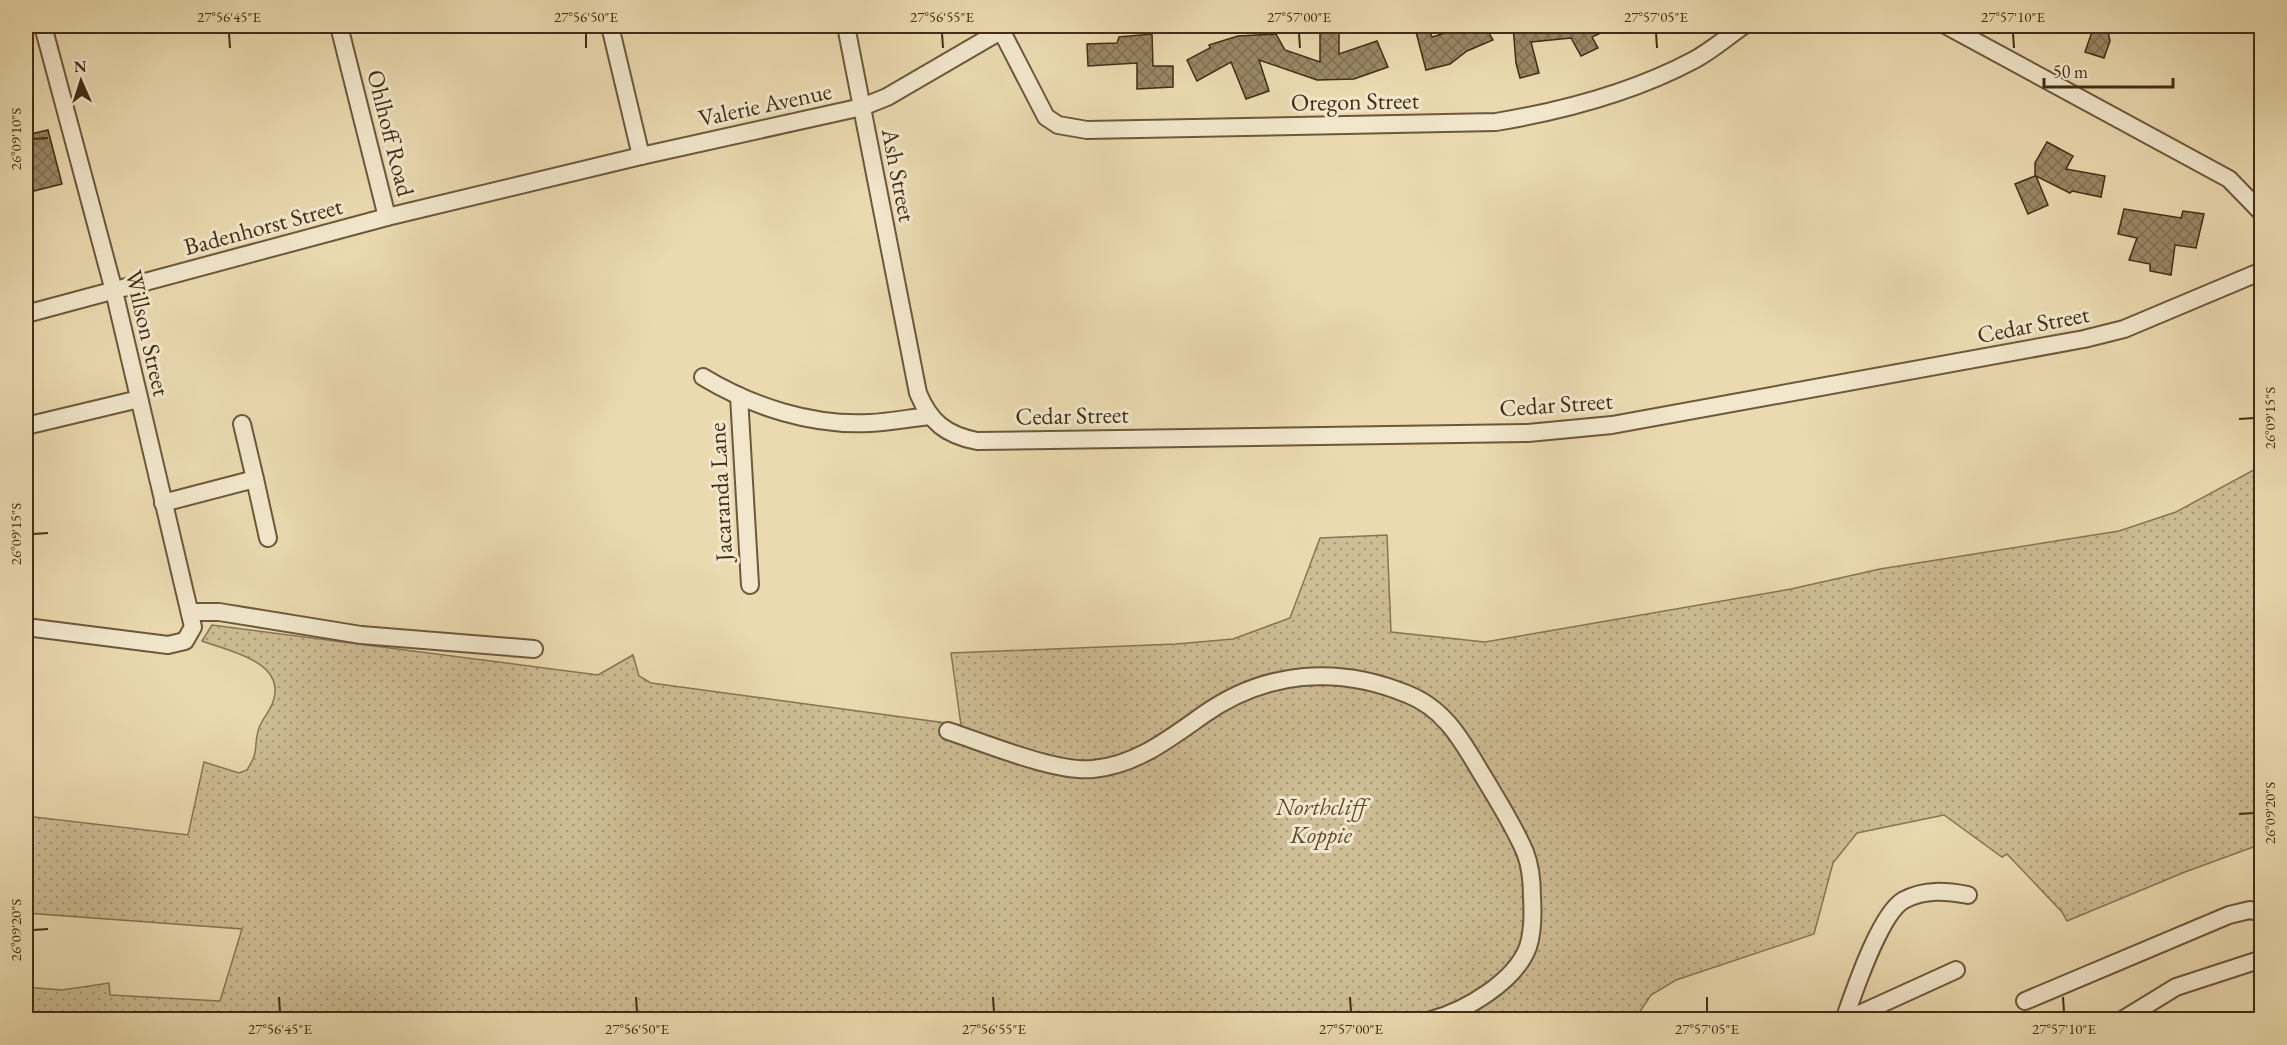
<svg xmlns="http://www.w3.org/2000/svg" width="2287" height="1045" viewBox="0 0 2287 1045" font-family="'EB Garamond',serif">
  <style>
    .grass { fill: url(#grass-dots); stroke: #887554; stroke-width: 1.5 }
    .building { fill: url(#building-cross-hatch); stroke: #422d14; stroke-width: 1.5 }
    .lines { fill: none; stroke-linecap: round; stroke-linejoin: round }
    .minor-casing { stroke: #6c583b; stroke-width: 20 }
    .minor { stroke: #f2e7cc; stroke-width: 16 }
    .ticks { fill: none; stroke: #422d14; stroke-width: 2 }
    .labels { text-anchor: middle; dominant-baseline: central; stroke-width: 6; stroke-linejoin: round; paint-order: stroke }
    .street-label { font-size: 24px; fill: #422d14; stroke: #f2e7cc }
    .park-label { font-size: 24px; font-style: italic; fill: #5e4a2e; stroke: #f2e7cc }
    .neatline { fill: none; stroke: #422d14; stroke-width: 2 }
    .ticks-label { font-size: 15px; text-anchor: middle; fill: #422d14 }
  </style>
  <defs>
    <pattern id="grass-dots" width="8" height="8" patternUnits="userSpaceOnUse" patternTransform="scale(1.5)"><rect width="8" height="8" fill="#cebd95"/><path d="M2 2h.1M6 6h.1" fill="none" stroke="#a99a78" stroke-width="1.8" stroke-linecap="round"/></pattern>
    <pattern id="building-cross-hatch" width="8" height="8" patternUnits="userSpaceOnUse" patternTransform="scale(1.5)"><rect width="8" height="8" fill="#9a8765"/><path d="M0 0l8 8M0 8l8-8" fill="none" stroke="#7f6f52"/></pattern>
  </defs>
  <rect width="100%" height="100%" fill="#ebdab0"/>
  <filter id="stains"><feTurbulence type="fractalNoise" baseFrequency=".00333" numOctaves="4"/><feColorMatrix values="0 0 0 0 .2 0 0 0 0 .09 0 0 0 0 .02 0 0 0 .5 -.17"/></filter>
  <radialGradient id="worn" r=".72"><stop offset=".6" stop-color="#630" stop-opacity="0"/><stop offset="1" stop-color="#630" stop-opacity=".3"/></radialGradient>
  <path class="grass" d="M2261,466V858L2256,846L2185,872L2067,921L2062,912L2007,854L2002,857L1944,815L1857,833L1833,863L1814,934L1676,980L1651,995L1635,1019L26,1020V987L62,990L109,983L110,995L220,1001L242,929L26,913V816L188,835L204,762L239,773L247,770C260,749 253,750 258,731C260,721 270,712 273,702C287,661 228,651 202,641L212,625L598,675L633,655L639,676L651,683L961,725L951,653L1176,644L1233,639L1290,618L1320,538L1387,535L1391,632L1485,642L1791,589L1880,569L2119,531L2176,512Z"/>
  <g class="building">
    <path d="M1468,26H1485L1493,40L1467,51L1450,64L1426,70L1416,32L1429,29L1432,37Z"/>
    <path d="M1513,26H1616L1592,37L1598,48L1581,56L1571,38L1531,42L1539,73L1520,78L1516,63Z"/>
    <path d="M2094,26H2107L2110,41L2104,58L2085,52Z"/>
    <path d="M1339,31V54L1377,41L1388,67L1354,79L1317,80L1259,60L1269,91L1246,99L1231,62L1197,81L1187,60L1210,48L1209,45L1238,36L1276,34L1285,50L1320,62V32Z"/>
    <path d="M1152,34L1153,66H1173V87L1137,89V63L1088,66L1087,44L1117,43L1119,37Z"/>
    <path d="M48,130L62,184L26,193V135Z"/>
    <path d="M2047,142L2073,156L2066,169L2105,176L2101,197L2072,191L2070,193L2036,176L2048,205L2028,214L2015,184L2035,176V163Z"/>
    <path d="M2124,209L2181,218L2183,211L2204,214L2196,248L2175,245L2171,275L2150,271V264L2129,260L2137,238L2118,234Z"/>
  </g>
  <g class="lines">
    <g class="minor-casing">
      <g id="minor">
        <path d="M339,26L387,217"/>
        <path d="M610,26L641,156"/>
        <path d="M846,26L918,393C930,422 946,435 977,441L1528,433L1612,425L2084,339L2124,329L2262,271"/>
        <path d="M1947,26L2229,179L2262,213"/>
        <path d="M1001,30L1046,117L1058,125L1087,130L1496,122C1562,111 1634,92 1694,60C1711,51 1727,37 1743,26"/>
        <path d="M26,314L387,217L641,156L862,107L887,97L1009,26"/>
        <path d="M703,377C753,407 812,426 870,423C890,422 910,418 930,416"/>
        <path d="M739,396L750,585"/>
        <path d="M242,424L255,479"/>
        <path d="M26,426L139,399"/>
        <path d="M163,503L255,479L268,538"/>
        <path d="M190,612H219L361,635L534,649"/>
        <path d="M26,627L168,645L185,641L193,627L114,291L43,26"/>
        <path d="M948,731C985,743 1056,773 1093,769C1136,765 1169,739 1203,715C1265,671 1337,665 1407,694C1446,709 1463,743 1483,776C1498,801 1514,826 1525,852C1531,867 1532,882 1532,897C1533,914 1533,932 1528,947C1515,982 1465,1011 1431,1020"/>
        <path d="M2025,1001L2229,915L2250,910L2262,913"/>
        <path d="M1844,1020C1854,992 1880,913 1904,900C1925,889 1946,891 1968,895"/>
        <path d="M1846,1020L1956,970"/>
        <path d="M2122,1020L2176,987L2262,959"/>
      </g>
    </g>
    <use href="#minor" class="minor"/>
  </g>
  <path class="ticks" d="M229,33L230,48M586,33V48M942,33L943,48M1299,33L1300,48M1656,33L1657,48M2013,33L2014,48M33,139L48,138M2239,419L2254,418M33,534L48,533M2239,814L2254,813M33,930L48,929M279,997L280,1012M636,997L637,1012M993,997L994,1012M1350,997L1351,1012M1707,997V1012M2063,997L2064,1012"/>
  <g class="labels">
    <g class="street-label">
      <text transform="translate(1355 101) rotate(-1)">Oregon Street</text>
      <text transform="translate(765 104) rotate(-12)">Valerie Avenue</text>
      <text transform="translate(391 133) rotate(76)">Ohlhoff Road</text>
      <text transform="translate(899 175) rotate(79)">Ash Street</text>
      <text transform="translate(263 226) rotate(-15)">Badenhorst Street</text>
      <text transform="translate(2033 324) rotate(-11)">Cedar Street</text>
      <text transform="translate(148 333) rotate(77)">Willson Street</text>
      <text transform="translate(1556 404) rotate(-4)">Cedar Street</text>
      <text transform="translate(1072 415) rotate(-1)">Cedar Street</text>
      <text transform="translate(720 492) rotate(-93)">Jacaranda Lane</text>
    </g>
    <g class="park-label">
      <text x="1321" y="806">Northcliff<tspan x="1321" dy="28">Koppie</tspan></text>
    </g>
  </g>
  <rect width="2287" height="1045" fill="none" stroke="#ebdab0" stroke-width="66"/>
  <g transform="translate(81 81) rotate(357)" stroke="#f2e7cc" stroke-width="4.5" paint-order="stroke">
  <path d="M0-4.5L10 22L0 15L-10 22Z" fill="#422d14"/>
  <text y="-9" font-size="16" font-weight="bold" text-anchor="middle" fill="#422d14">N</text>
  </g>
  <path d="M2044 78v9h129v-9" fill="none" stroke="#422d14" stroke-width="3"/>
  <text x="2053" y="78" font-size="18" fill="#422d14" stroke="#f2e7cc" stroke-width="4.5" paint-order="stroke">50 m</text>
  <rect x="33" y="33" width="2221" height="979" class="neatline"/>
  <g class="ticks-label">
    <text x="229" y="22">27°56'45"E</text>
    <text x="586" y="22">27°56'50"E</text>
    <text x="942" y="22">27°56'55"E</text>
    <text x="1299" y="22">27°57'00"E</text>
    <text x="1656" y="22">27°57'05"E</text>
    <text x="2013" y="22">27°57'10"E</text>
    <text transform="translate(16 139) rotate(-90)" y="5">26°09'10"S</text>
    <text transform="translate(2270 418) rotate(-90)" y="5">26°09'15"S</text>
    <text transform="translate(16 534) rotate(-90)" y="5">26°09'15"S</text>
    <text transform="translate(2270 813) rotate(-90)" y="5">26°09'20"S</text>
    <text transform="translate(16 930) rotate(-90)" y="5">26°09'20"S</text>
    <text x="280" y="1034">27°56'45"E</text>
    <text x="637" y="1034">27°56'50"E</text>
    <text x="994" y="1034">27°56'55"E</text>
    <text x="1351" y="1034">27°57'00"E</text>
    <text x="1707" y="1034">27°57'05"E</text>
    <text x="2064" y="1034">27°57'10"E</text>
  </g>
  <rect width="100%" height="100%" filter="url(#stains)"/>
  <rect width="100%" height="100%" fill="url(#worn)"/>
</svg>
